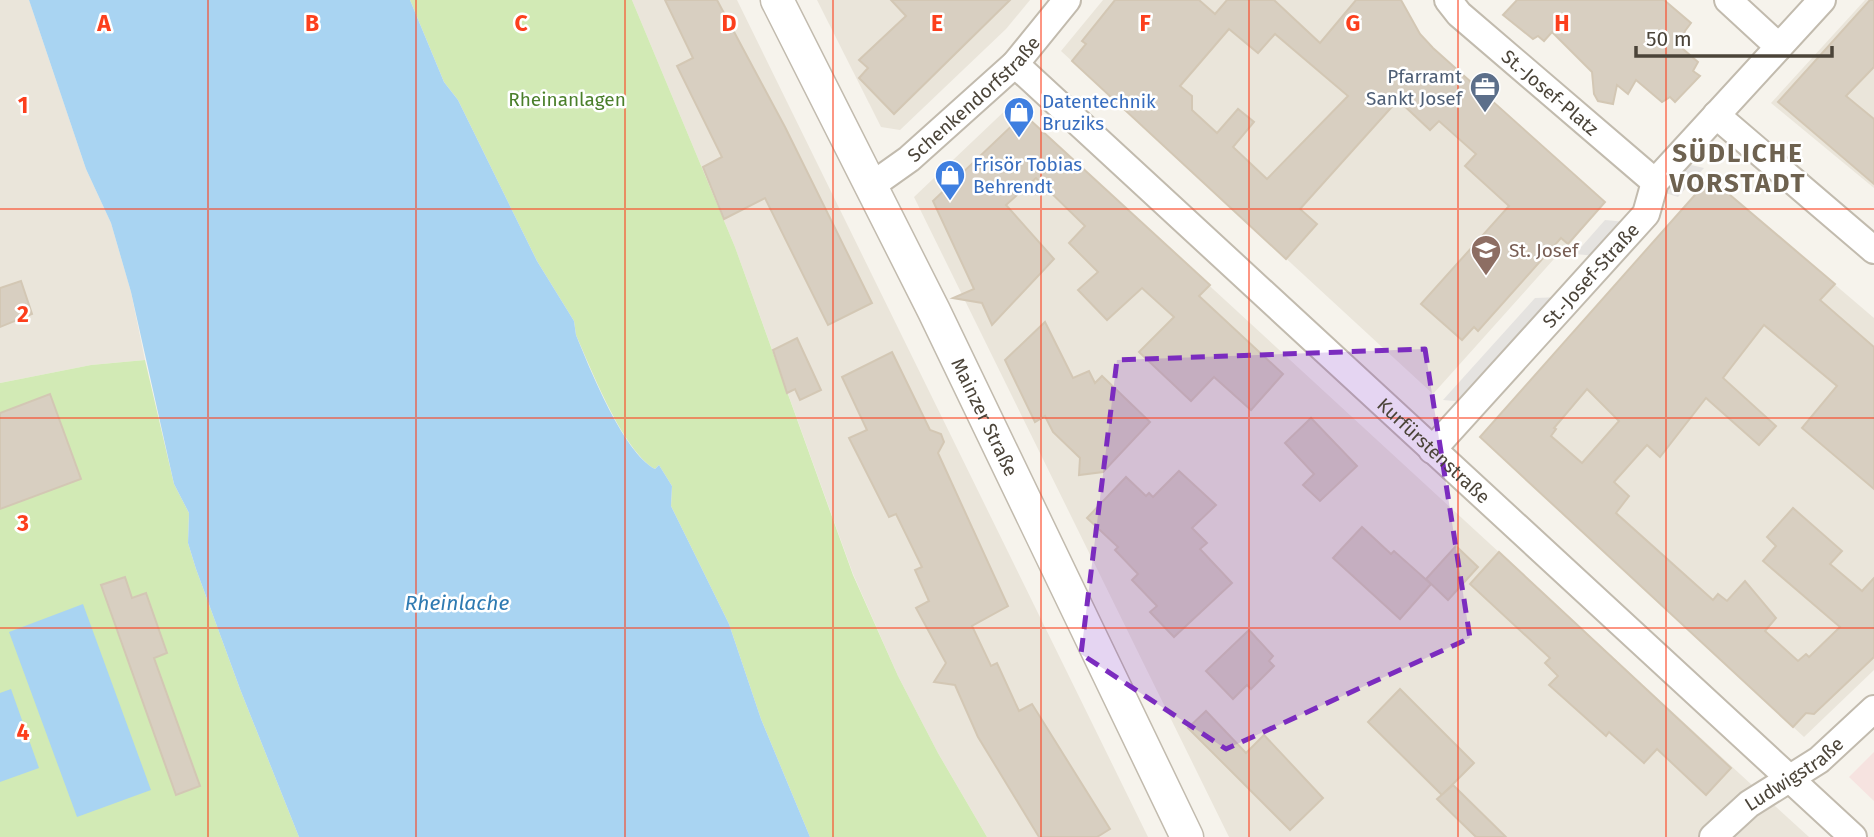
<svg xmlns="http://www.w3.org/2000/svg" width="1874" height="837" viewBox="0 0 1874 837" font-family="'Fira Sans',sans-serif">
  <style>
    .residential { fill: #eae5da }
    .medical { fill: #f6e3e0 }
    .green { fill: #d2eab5 }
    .parking { fill: #e5e3e0 }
    .water { fill: #a9d4f2 }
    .building { fill: #d8cfc1; stroke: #d3c7b4; stroke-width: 2; fill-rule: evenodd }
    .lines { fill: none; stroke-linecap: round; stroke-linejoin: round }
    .minor-casing { stroke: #c2bbae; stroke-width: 30 }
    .tertiary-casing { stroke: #c2bbae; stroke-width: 35 }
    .minor { stroke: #fff; stroke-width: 26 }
    .tertiary { stroke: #fff; stroke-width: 32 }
    .marked { fill: #7b2cbf; fill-opacity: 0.2; stroke: #7b2cbf; stroke-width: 5; stroke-dasharray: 14 9; stroke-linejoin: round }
    .grid { fill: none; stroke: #fc3f1d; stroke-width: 2; stroke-opacity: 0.55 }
    .labels { text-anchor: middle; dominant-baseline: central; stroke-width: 5; stroke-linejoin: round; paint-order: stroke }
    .service-label { font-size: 19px; fill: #4e5e75; stroke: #fff; text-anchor: end }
    .street-label { font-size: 19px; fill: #4b4439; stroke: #fff }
    .park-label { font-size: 19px; fill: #4a7f2a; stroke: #fff }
    .shop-label { font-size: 19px; fill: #366cbe; stroke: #fff; text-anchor: start }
    .education-label { font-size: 19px; fill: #785e54; stroke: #fff; text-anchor: start }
    .water-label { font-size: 21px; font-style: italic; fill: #2e7ab2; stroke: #fff }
    .district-label { font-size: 26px; font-weight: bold; letter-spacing: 2px; fill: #6e6250; stroke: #fff }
    .grid-label { font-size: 23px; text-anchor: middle; font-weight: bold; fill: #fc3f1d; stroke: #fff; stroke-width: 5; stroke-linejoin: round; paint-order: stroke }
  </style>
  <rect width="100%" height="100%" fill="#f6f3ec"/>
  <g class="residential">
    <path d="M0,0H29L86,169L111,223L131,292L145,360L91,365L0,383Z"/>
    <path d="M632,0H737L1148,837H987L938,753L898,676L853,574L735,247Z"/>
    <path d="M817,0H1030L1006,29L900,130L881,127Z"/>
    <path d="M1103,0H1401L1420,34L1433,48L1605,202L1433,394L1061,51Z"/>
    <path d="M1865,0H1874V188L1771,103Z"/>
    <path d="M1013,103L1113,197L1753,786L1699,837H1229L914,197Z"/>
    <path d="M1710,178L1874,318V670L1804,737L1480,437Z"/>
    <path d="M1775,806L1809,837H1727L1758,807Z"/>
  </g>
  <path class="medical" d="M1874,752V801L1849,777Z"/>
  <g class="green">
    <path d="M410,0H632L735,247L853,575L898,676L938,753L987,837H810L761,719L729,624L671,506L672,486L659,465L655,469C623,451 591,369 576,335L574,321L537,261L458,100L444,82Z"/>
    <path d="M145,360L174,484L189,513L188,543L196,569L240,689L299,837H0V383L91,365Z"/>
  </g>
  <g class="parking">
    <path d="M1687,164L1704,168L1678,197L1662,192Z"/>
    <path d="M1605,220L1626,222L1596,256L1575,254Z"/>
    <path d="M1561,297L1465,402L1443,400L1535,298Z"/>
  </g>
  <g class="water">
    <path d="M29,0H410L444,82L458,100L537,261L574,321L576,335C590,369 623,452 655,469L659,465L672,486L671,506L729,624L761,719L810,837H299L240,689L196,569L188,543L189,513L174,484L131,292L111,223L86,169Z"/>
    <path d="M83,604L151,790L77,817L9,632Z"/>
    <path d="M11,689L39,768L0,782V693Z"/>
  </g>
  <g class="building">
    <path d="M665,0H717L785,127L872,303L828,325L765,198L724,219L703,167L722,157L677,66L693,58Z"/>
    <path d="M891,0H1010L894,114L859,78L868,68L859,60L906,16Z"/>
    <path d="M1115,0H1199L1215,14L1227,0H1274L1320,43L1356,0H1401L1420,34L1433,48L1605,202L1568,244L1561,238L1478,331L1474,327L1462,340L1421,304L1509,206L1465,166L1476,154L1439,121L1430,130L1398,100L1300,209L1317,224L1286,259L1072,61L1086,44L1082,41ZM1229,29L1258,53L1275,34L1348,96L1267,179L1233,147L1254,122L1238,109L1217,133L1192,110V96L1180,86Z"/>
    <path d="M1517,0H1664L1691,23L1685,31L1683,49L1698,62L1693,71L1700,76L1675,102L1670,97L1662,102L1636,80L1628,94L1617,85L1613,104L1598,101L1594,94L1592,72L1552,32L1544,41L1538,36L1533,39L1503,15Z"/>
    <path d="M1870,0H1874V67L1846,96L1874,119V184L1778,102Z"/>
    <path d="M1020,118L1029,119L1210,285L1199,296L1283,374L1251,410L1214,377L1191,401L1139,352L1174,317L1142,288L1107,320L1078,290L1098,272L1069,243L1085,226L1036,178L1006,205L1054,259L992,325L982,303L953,298L974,289L933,201Z"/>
    <path d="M1710,178L1835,284L1820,300L1874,347V489L1802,428L1837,386L1764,325L1723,378L1776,426L1759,445L1706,398L1660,457L1647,445L1614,482L1629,496L1616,513L1713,600L1718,594L1727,601L1745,581L1776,618L1765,631L1798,661L1806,654L1809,657L1840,627L1763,561L1776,546L1767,537L1793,508L1842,551L1830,564L1862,591L1874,578V657L1814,714L1806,713L1793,727L1480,437ZM1587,389L1619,421L1582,463L1551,436L1556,429L1554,428Z"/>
    <path d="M21,281L32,314L0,327V288Z"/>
    <path d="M1045,322L1073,378L1089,371L1095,383L1102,376L1150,422L1103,472L1079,475L1080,458L1053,432L1045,416L1035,422L1005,360Z"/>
    <path d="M797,338L821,390L800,400L795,389L787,393L773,350Z"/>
    <path d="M892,352L930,430L941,434L944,442L938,453L1008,606L972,626L991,666L997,663L1019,711L1032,704L1110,829L1097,837H1039L978,737L955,685L934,682L946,663L916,608L929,601L915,570L922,567L896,514L889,517L849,438L867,430L842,377Z"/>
    <path d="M50,394L81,479L0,509V413Z"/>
    <path d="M1311,418L1357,466L1320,501L1303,485L1314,474L1285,443Z"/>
    <path d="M1179,471L1216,505L1192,528L1207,543L1200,549L1232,583L1174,637L1150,612L1157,606L1132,580L1138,574L1115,550L1118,547L1087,518L1126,477L1146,496L1149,493L1153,497Z"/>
    <path d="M1362,527L1391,554L1394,551L1431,584L1400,619L1333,558Z"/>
    <path d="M1456,546L1478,567L1448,600L1426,579Z"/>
    <path d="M1499,552L1731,768L1706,795L1657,749L1644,763L1609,732L1606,736L1549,685L1558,676L1545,663L1550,658L1470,584Z"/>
    <path d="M125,577L132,598L146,593L167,653L154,658L200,786L176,795L101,585Z"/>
    <path d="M1249,630L1273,656L1269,661L1274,666L1251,689L1247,685L1233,699L1206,671Z"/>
    <path d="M1400,689L1474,763L1442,795L1368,722Z"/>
    <path d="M1206,711L1246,753L1264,735L1323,798L1290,830L1188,728Z"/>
    <path d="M1453,785L1506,837H1476L1437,799Z"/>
  </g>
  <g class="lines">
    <g class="minor-casing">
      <g id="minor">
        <path id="s1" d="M1448,0L1459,14L1655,182"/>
        <path d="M1728,0L1779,47"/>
        <path id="s2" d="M1015,64L1853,837"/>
        <path d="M1716,115L1874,250"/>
        <path id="s3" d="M871,186L909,159L1015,64L1067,0"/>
        <path id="s4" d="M1432,450L1646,214L1655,182L1822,0"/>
        <path id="s5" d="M1713,837L1749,804L1819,760L1874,709"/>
      </g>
    </g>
    <g class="tertiary-casing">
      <g id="tertiary">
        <path id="s6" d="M777,0L934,311L1187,837"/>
      </g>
    </g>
    <use href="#minor" class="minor"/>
    <use href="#tertiary" class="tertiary"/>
  </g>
  <path class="marked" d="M1425,349L1470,638L1226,749L1081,654L1117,360Z"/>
  <path class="grid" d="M208,0V837M416,0V837M625,0V837M833,0V837M1041,0V837M1249,0V837M1458,0V837M1666,0V837M0,209H1874M0,418H1874M0,628H1874"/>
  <defs>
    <g id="office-pin" transform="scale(1.575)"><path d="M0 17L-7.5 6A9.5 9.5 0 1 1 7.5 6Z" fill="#5c6f8a" stroke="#fff"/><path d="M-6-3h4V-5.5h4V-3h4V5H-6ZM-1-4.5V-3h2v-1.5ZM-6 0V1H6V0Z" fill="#fff"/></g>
    <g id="shop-pin" transform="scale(1.575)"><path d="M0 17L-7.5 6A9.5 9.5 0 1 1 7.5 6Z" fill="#3f7fe0" stroke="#fff"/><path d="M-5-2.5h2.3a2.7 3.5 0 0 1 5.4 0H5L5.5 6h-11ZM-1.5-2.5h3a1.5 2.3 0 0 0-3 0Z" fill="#fff"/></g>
    <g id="school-pin" transform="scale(1.575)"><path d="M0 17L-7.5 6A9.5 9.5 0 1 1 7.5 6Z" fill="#8d6e63" stroke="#fff"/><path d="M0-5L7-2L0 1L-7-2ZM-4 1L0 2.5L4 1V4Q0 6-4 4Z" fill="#fff"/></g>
  </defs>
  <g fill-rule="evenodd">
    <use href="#office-pin" x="1485" y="87"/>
    <use href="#shop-pin" x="1019" y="112"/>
    <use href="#shop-pin" x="950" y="175"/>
    <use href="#school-pin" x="1486" y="250"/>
  </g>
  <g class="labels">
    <g class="service-label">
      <text x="1462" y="76">Pfarramt<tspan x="1462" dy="22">Sankt Josef</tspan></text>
    </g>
    <g class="street-label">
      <text stroke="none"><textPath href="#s1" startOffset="138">St.-Josef-Platz</textPath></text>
      <text stroke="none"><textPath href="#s3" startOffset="135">Schenkendorfstraße</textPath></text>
      <text stroke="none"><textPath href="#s4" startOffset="236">St.-Josef-Straße</textPath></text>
      <text stroke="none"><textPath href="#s6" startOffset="466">Mainzer Straße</textPath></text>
      <text stroke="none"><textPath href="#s2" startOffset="570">Kurfürstenstraße</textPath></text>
      <text stroke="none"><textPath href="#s5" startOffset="103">Ludwigstraße</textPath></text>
    </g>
    <g class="park-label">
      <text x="567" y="99">Rheinanlagen</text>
    </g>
    <g class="shop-label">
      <text x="1042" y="101">Datentechnik<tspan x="1042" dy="22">Bruziks</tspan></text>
      <text x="973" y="164">Frisör Tobias<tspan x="973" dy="22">Behrendt</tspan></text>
    </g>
    <g class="education-label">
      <text x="1509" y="250">St. Josef</text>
    </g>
    <g class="water-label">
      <text x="457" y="603">Rheinlache</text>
    </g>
    <g class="district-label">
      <text x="1738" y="153">SÜDLICHE<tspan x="1738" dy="30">VORSTADT</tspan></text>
    </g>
  </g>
  <g class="grid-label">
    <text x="104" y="31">A</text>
    <text x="312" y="31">B</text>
    <text x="521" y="31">C</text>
    <text x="729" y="31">D</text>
    <text x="937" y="31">E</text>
    <text x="1145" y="31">F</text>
    <text x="1353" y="31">G</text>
    <text x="1562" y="31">H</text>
    <text x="23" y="113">1</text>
    <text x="23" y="322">2</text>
    <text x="23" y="531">3</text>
    <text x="23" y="740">4</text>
  </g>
  <path d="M1636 46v10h196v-10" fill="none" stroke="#4b4439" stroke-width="3.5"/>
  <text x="1646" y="46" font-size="21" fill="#4b4439" stroke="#ffffff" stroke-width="5" paint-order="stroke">50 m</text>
</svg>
